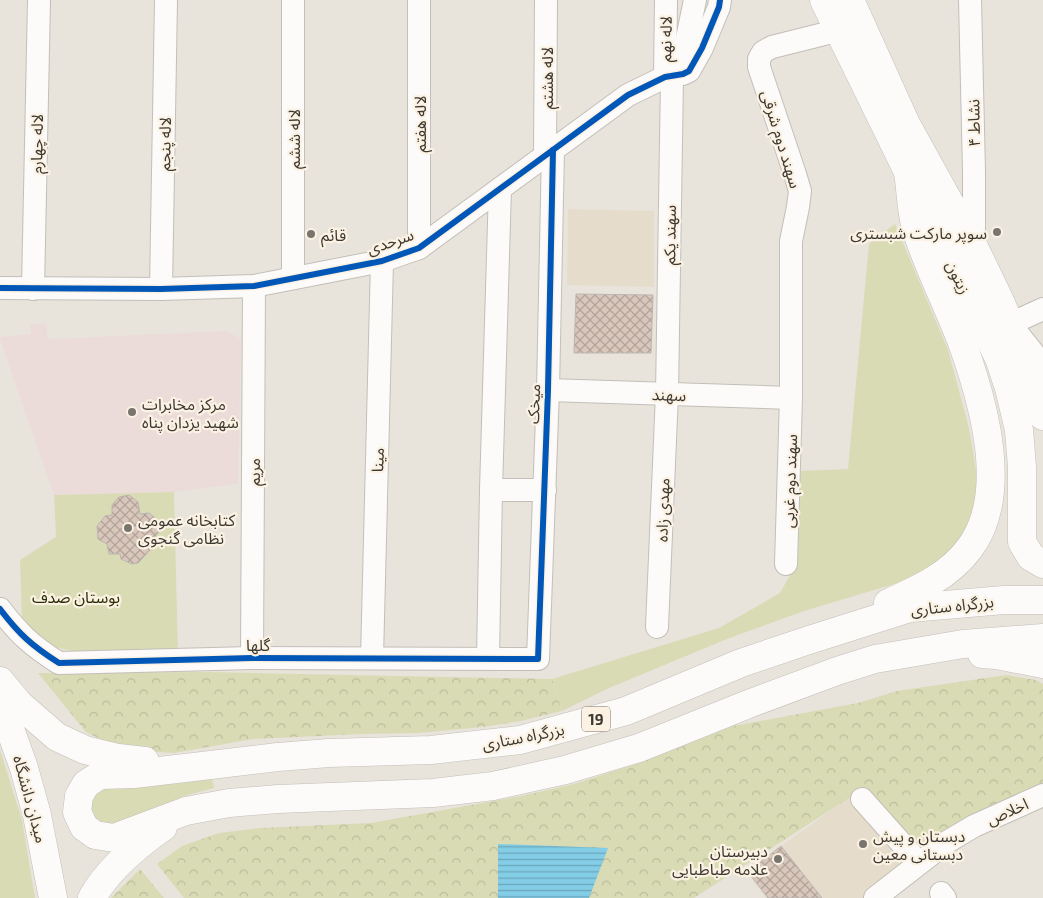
<svg xmlns="http://www.w3.org/2000/svg" width="1043" height="898" viewBox="0 0 1043 898" font-family="'Exo 2','Noto Sans Arabic',sans-serif">
  <style>
    .commercial { fill: #ecdcd9 }
    .built { fill: #e6dccc }
    .green { fill: #d9dbb5; fill-rule: evenodd }
    .forest { fill: url(#forest-crowns) }
    .water { fill: url(#water-rules) }
    .building { fill: url(#building-cross-hatch); stroke: #bbb6b1 }
    .lines { fill: none; stroke-linecap: round; stroke-linejoin: round }
    .minor-casing { stroke: #c3bfb8; stroke-width: 24 }
    .major-casing { stroke: #c3bfb8; stroke-width: 29 }
    .highway-casing { stroke: #c3bfb8; stroke-width: 29 }
    .minor { stroke: #fcfbfa; stroke-width: 22 }
    .major { stroke: #fcfbfa; stroke-width: 28 }
    .highway { stroke: #fcfbfa; stroke-width: 28 }
    .cycleway-casing { stroke: #fcf2e3; stroke-width: 9 }
    .cycleway { stroke: #0057b8; stroke-width: 6 }
    .poi-dot { fill: #78746e; stroke: #fcf2e3; stroke-width: 2 }
    .labels { text-anchor: middle; dominant-baseline: central; stroke-width: 4.5; stroke-linejoin: round; paint-order: stroke }
    .shield { fill: #fcf2e3; stroke: #767067; stroke-width: 1 }
    .shield-label { font-size: 15px; font-weight: bold; fill: #3c3832 }
    .street-label { font-size: 16px; fill: #3c3832; stroke: #fcf2e3 }
    .poi-label { font-size: 16px; fill: #3c3832; stroke: #fcf2e3; text-anchor: start }
    .park-label { font-size: 16px; fill: #2a2d06; stroke: #fcf2e3 }
  </style>
  <defs>
    <pattern id="forest-crowns" width="20" height="18" patternUnits="userSpaceOnUse" patternTransform="scale(1.25)"><rect width="20" height="18" fill="#d9dbb5"/><path d="M2 6a3 3 0 1 1 6 0M12 15a3 3 0 1 1 6 0" fill="none" stroke="#bbbd9c"/></pattern>
    <pattern id="water-rules" width="6" height="5" patternUnits="userSpaceOnUse" patternTransform="scale(1.25)"><rect width="6" height="5" fill="#83cde6"/><path d="M0 2.5h6" fill="none" stroke="#6ca7bb"/></pattern>
    <pattern id="building-cross-hatch" width="8" height="8" patternUnits="userSpaceOnUse" patternTransform="scale(1.25)"><rect width="8" height="8" fill="#d9c7bc"/><path d="M0 0l8 8M0 8l8-8" fill="none" stroke="#b1a399"/></pattern>
  </defs>
  <rect width="100%" height="100%" fill="#e8e4dc"/>
  <path class="commercial" d="M45,323L48,339L227,331L241,339L238,484L174,492L54,495L0,339V337L31,334L30,324Z"/>
  <g class="built">
    <path d="M568,209L654,211V287L567,285Z"/>
    <path d="M851,796L905,870L865,898H766L746,871Z"/>
  </g>
  <g class="green">
    <path d="M895,224L948,350L969,428L979,488L967,527L950,553L924,575L804,611L727,639L609,688L562,711L552,679L719,628L780,593L798,561L800,471L848,469L869,244Z"/>
    <path d="M174,492L178,652L88,655L43,644L22,620L20,560L56,537L54,495ZM128,495L138,502L140,514L149,513L158,520L160,530L154,538V549L145,551L138,563L132,564L121,559L120,554H109L107,544L98,538L97,526L105,516L112,515V505L119,497Z"/>
    <path d="M0,750L22,820L35,898H0Z"/>
    <path d="M212,779L214,788L184,796L120,828L92,822L85,801L94,788L137,783L173,784Z"/>
  </g>
  <g class="forest">
    <path d="M207,672L552,679L562,711L521,721L483,727L418,733L362,734L253,739L174,753L122,750L86,732L38,673Z"/>
    <path d="M1006,675L1036,680L1043,684V784L914,850L863,789L694,898H184L157,864L182,846L219,833L261,828L371,823L521,796L574,784L642,762L733,726L858,703L897,691Z"/>
    <path d="M140,869L164,898H111Z"/>
  </g>
  <path class="water" d="M498,844L608,848L589,898H498Z"/>
  <g class="building">
    <path d="M576,294L653,295L651,353H574Z"/>
    <path d="M129,495L138,502L140,514L149,513L158,520L160,530L154,538V549L150,550L138,563L132,564L121,559L120,554H109L107,544L98,539L97,526L105,516L112,515V505L119,497Z"/>
    <path d="M781,846L822,898H768L748,872Z"/>
  </g>
  <g class="lines">
    <g class="minor-casing">
      <g id="minor">
        <path d="M293,0V278"/>
        <path d="M970,0L974,172V247"/>
        <path d="M665,77L666,0"/>
        <path d="M545,156L546,0"/>
        <path d="M419,248V0"/>
        <path d="M0,288L161,289L254,286L382,261L419,248L628,95L665,77L683,74L689,71L702,48L719,7L720,0"/>
        <path d="M33,289L39,0"/>
        <path d="M161,289L166,0"/>
        <path d="M1043,309L1010,324L1043,365"/>
        <path d="M548,390L791,398"/>
        <path d="M491,490H545"/>
        <path d="M786,564L791,398V241L798,207L800,191L795,174L759,67V59L763,52L772,47L840,30"/>
        <path d="M0,609C19,634 32,646 59,663L252,658L538,659L548,390L553,150"/>
        <path d="M657,627L667,394L672,77L685,48L695,0"/>
        <path d="M252,658L254,286"/>
        <path d="M372,658L382,261"/>
        <path d="M488,658L491,490L500,189"/>
        <path d="M862,799L919,863"/>
        <path d="M941,893L945,898"/>
        <path d="M875,898L947,842L974,826L1043,795"/>
      </g>
    </g>
    <g class="major-casing">
      <g id="major">
        <path d="M824,0L999,358L1009,388L1019,430L1022,467V542L1031,557L1043,564"/>
        <path d="M850,0L906,124L974,247L1000,301L1021,350L1043,416"/>
        <path d="M0,701L24,768L37,815L53,898"/>
      </g>
    </g>
    <g class="highway-casing">
      <g id="highway">
        <path d="M1043,600H1004L910,608L809,640L741,663L626,711L520,740L431,750L329,753L278,757L134,774L100,775L86,784L79,796L77,812L84,827L95,835L114,838L186,811L229,803L278,799L433,793L493,786L565,770L639,748L751,703L837,671L875,659L963,644L1043,638"/>
        <path d="M888,603C917,590 949,576 969,549C1010,496 984,405 964,348C950,309 930,272 917,232C911,214 911,191 908,172"/>
        <path d="M982,654L996,655L1043,664"/>
        <path d="M0,681L19,704L57,737L85,750L118,758L145,761"/>
        <path d="M92,898C108,869 136,846 163,827"/>
      </g>
    </g>
    <use href="#minor" class="minor"/>
    <use href="#major" class="major"/>
    <use href="#highway" class="highway"/>
    <g class="cycleway-casing">
      <g id="cycleway">
        <path d="M0,288L161,289L254,286L382,261L419,248L628,95L665,77L683,74L689,71L702,48L719,7L720,0"/>
        <path d="M0,609C19,634 32,646 59,663L252,658L538,659L548,390L553,150"/>
      </g>
    </g>
    <use href="#cycleway" class="cycleway"/>
  </g>
  <g class="poi-dot">
    <circle cx="997" cy="232" r="5"/>
    <circle cx="311" cy="234" r="5"/>
    <circle cx="132" cy="412" r="5"/>
    <circle cx="128" cy="528" r="5"/>
    <circle cx="863" cy="844" r="5"/>
    <circle cx="778" cy="859" r="5"/>
  </g>
  <g class="labels">
    <rect class="shield" x="582" y="706.5" width="28" height="25" rx="4"/>
    <g class="shield-label">
      <text x="596" y="719">19</text>
    </g>
    <g class="street-label">
      <text transform="translate(665 39) rotate(-89)">لاله نهم</text>
      <text transform="translate(546 78) rotate(-90)">لاله هشتم</text>
      <text transform="translate(973 123) rotate(-91)">نشاط ۴</text>
      <text transform="translate(419 124) rotate(-90)">لاله هفتم</text>
      <text transform="translate(293 139) rotate(-90)">لاله ششم</text>
      <text transform="translate(782 139) rotate(73)">سهند دوم شرقی</text>
      <text transform="translate(36 144) rotate(-89)">لاله چهارم</text>
      <text transform="translate(164 144) rotate(-89)">لاله پنجم</text>
      <text transform="translate(669 235) rotate(-89)">سهند يكم</text>
      <text transform="translate(390 241) rotate(-19)">سرحدی</text>
      <text transform="translate(959 277) rotate(64)">زیتون</text>
      <text transform="translate(669 394) rotate(2)">سهند</text>
      <text transform="translate(533 404) rotate(-88)">میخک</text>
      <text transform="translate(377 460) rotate(-88)">مینا</text>
      <text transform="translate(253 472) rotate(-90)">مریم</text>
      <text transform="translate(789 481) rotate(-88)">سهند دوم غربی</text>
      <text transform="translate(662 510) rotate(-88)">مهدی زاده</text>
      <text transform="translate(952 605) rotate(-6)">بزرگراه ستاری</text>
      <text x="258" y="644">گلها</text>
      <text transform="translate(523 736) rotate(-11)">بزرگراه ستاری</text>
      <text transform="translate(31 799) rotate(75)">میدان دانشگاه</text>
      <text transform="translate(1007 811) rotate(-24)">اخلاص</text>
    </g>
    <g class="poi-label">
      <text x="987" y="232" text-anchor="end">سوپر مارکت شبستری</text>
      <text x="321" y="234">قائم</text>
      <text x="142" y="403">مرکز مخابرات<tspan x="142" dy="18">شهید یزدان پناه</tspan></text>
      <text x="138" y="519">کتابخانه عمومی<tspan x="138" dy="18">نظامی گنجوی</tspan></text>
      <text x="873" y="835">دبستان و پیش<tspan x="873" dy="18">دبستانی معین</tspan></text>
      <text x="768" y="850" text-anchor="end">دبیرستان<tspan x="768" dy="18">علامه طباطبایی</tspan></text>
    </g>
    <g class="park-label">
      <text x="76" y="596">بوستان صدف</text>
    </g>
  </g>
</svg>
